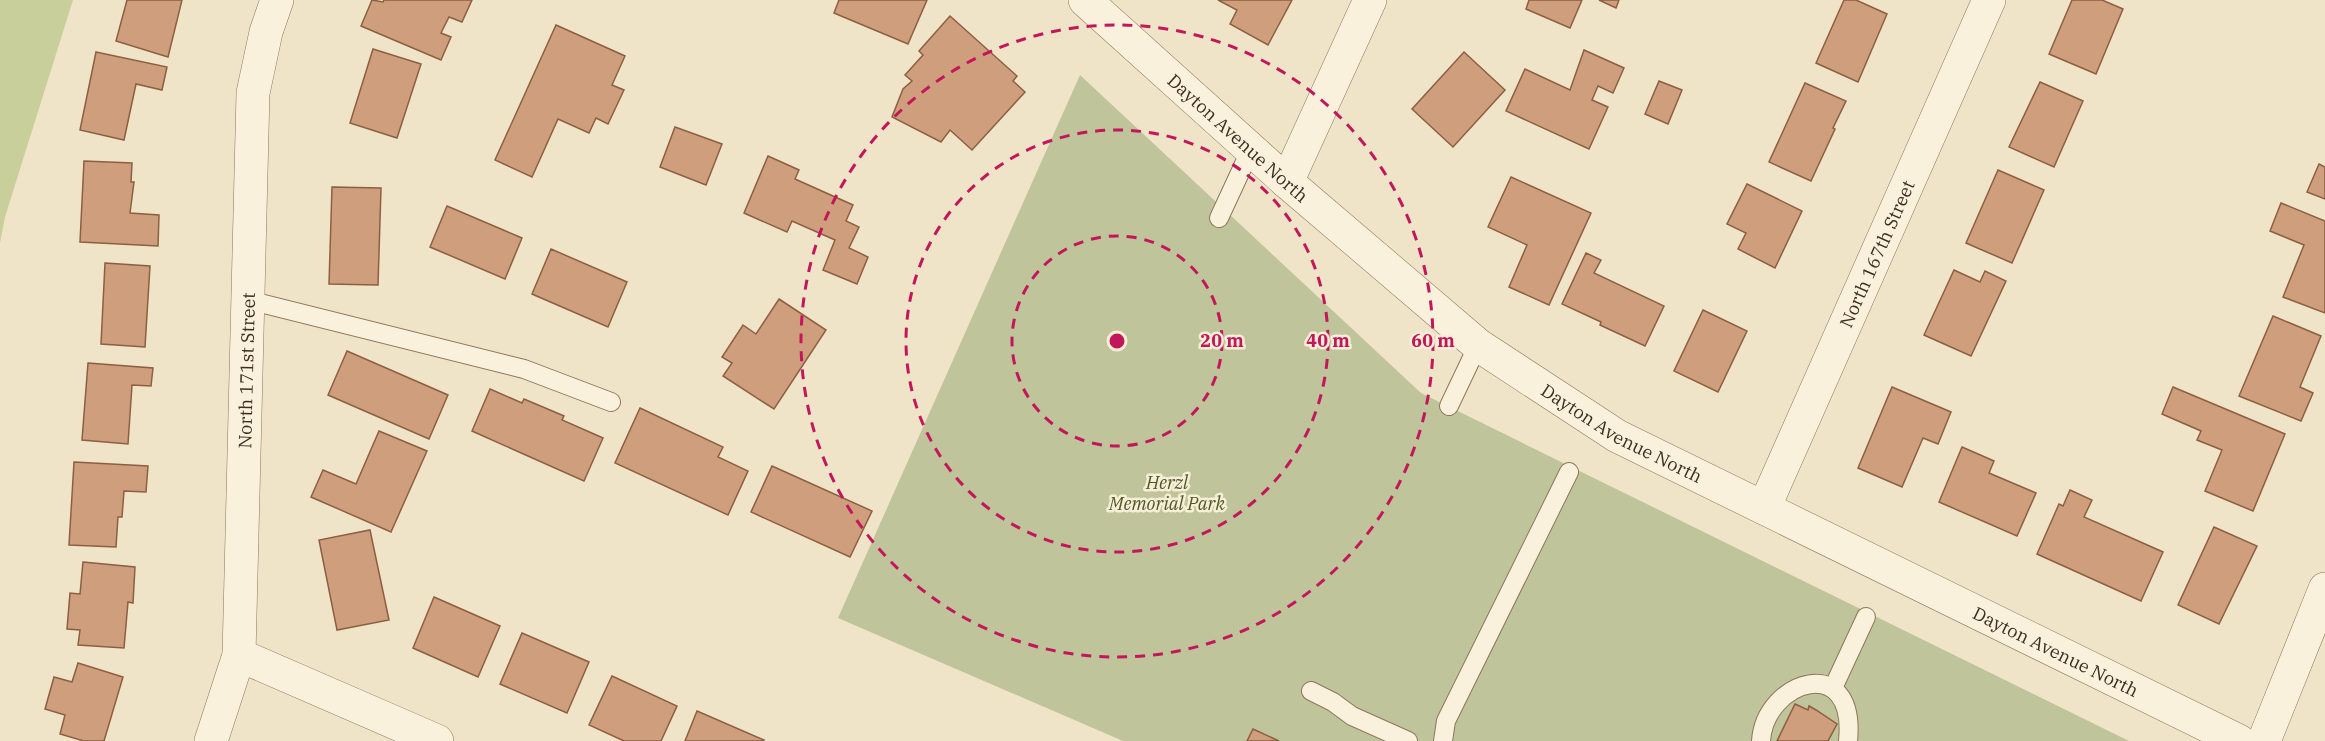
<svg xmlns="http://www.w3.org/2000/svg" width="2325" height="741" viewBox="0 0 2325 741" font-family="'IBM Plex Serif',serif">
  <style>
    .green { fill: #c9cf9b }
    .cemetery { fill: #bfc49a }
    .building { fill: #cf9f7d; stroke: #8d5f41; stroke-width: 1.5 }
    .lines { fill: none; stroke-linecap: round; stroke-linejoin: round }
    .service-casing { stroke: #8d765c; stroke-width: 20 }
    .minor-casing { stroke: #8d765c; stroke-width: 34 }
    .tertiary-casing { stroke: #8d765c; stroke-width: 34 }
    .service { stroke: #faf1dc; stroke-width: 18 }
    .minor { stroke: #faf1dc; stroke-width: 33 }
    .tertiary { stroke: #faf1dc; stroke-width: 33 }
    .ring { fill: none; stroke: #c2185b; stroke-width: 3; stroke-dasharray: 10 8 }
    .labels { text-anchor: middle; dominant-baseline: central; stroke-width: 5; stroke-linejoin: round; paint-order: stroke }
    .street-label { font-size: 18px; fill: #3d2e20; stroke: #f7eed8 }
    .park-label { font-size: 18px; font-style: italic; fill: #4d5a26; stroke: #f7eed8 }
    .centre { fill: #c2185b; stroke: #f7eed8; stroke-width: 3 }
    .ring-label { font-size: 18px; text-anchor: middle; font-weight: bold; fill: #c2185b; stroke: #f7eed8; stroke-width: 5; stroke-linejoin: round; paint-order: stroke }
  </style>
  <rect width="100%" height="100%" fill="#f0e4c8"/>
  <path class="green" d="M0,0H73L5,217L0,243Z"/>
  <path class="cemetery" d="M1080,75L1421,393L2129,741H1123L838,618Z"/>
  <g class="building">
    <path d="M127,0H182L168,57L116,41Z"/>
    <path d="M372,0L383,2L384,0H472L462,22L449,17L441,33L451,37L441,60L361,26Z"/>
    <path d="M839,0H927L908,44L834,13Z"/>
    <path d="M1218,0H1292L1268,45L1230,24L1237,10Z"/>
    <path d="M1529,0H1582L1570,28L1526,9Z"/>
    <path d="M1599,0H1619L1616,8Z"/>
    <path d="M1844,0H1856L1887,14L1858,82L1816,63Z"/>
    <path d="M2072,0H2102L2123,9L2096,74L2049,54Z"/>
    <path d="M950,16L1017,76L1013,81L1025,92L972,150L950,130L941,142L892,117L903,89L912,81L905,75L923,55L919,51Z"/>
    <path d="M556,25L625,56L612,85L624,90L608,124L596,118L589,133L558,119L532,177L495,160Z"/>
    <path d="M373,49L421,64L397,138L350,123Z"/>
    <path d="M1584,50L1624,68L1613,93L1598,86L1592,100L1608,107L1589,149L1506,111L1525,69L1570,90Z"/>
    <path d="M96,52L167,67L162,90L136,84L124,140L80,130Z"/>
    <path d="M1464,52L1505,90L1453,147L1412,109Z"/>
    <path d="M1659,81L1682,90L1668,124L1645,114Z"/>
    <path d="M2040,82L2083,101L2054,167L2009,147Z"/>
    <path d="M1805,83L1846,101L1833,128L1835,129L1811,181L1769,162Z"/>
    <path d="M675,127L722,144L706,185L660,167Z"/>
    <path d="M768,156L799,170L795,179L853,205L846,221L859,227L849,248L868,257L857,284L823,270L835,240L792,221L787,232L744,213Z"/>
    <path d="M84,161L132,163L131,182H134L130,213L159,215L158,246L80,242Z"/>
    <path d="M2319,164L2325,167V199L2307,192Z"/>
    <path d="M1998,170L2044,190L2012,263L1966,243Z"/>
    <path d="M1511,177L1591,213L1549,305L1509,287L1527,245L1488,227Z"/>
    <path d="M1747,184L1802,211L1775,268L1738,249L1746,233L1727,224Z"/>
    <path d="M332,187L381,188L378,285L329,284Z"/>
    <path d="M2281,203L2325,221V313L2283,297L2304,245L2270,231Z"/>
    <path d="M447,206L522,238L505,279L430,247Z"/>
    <path d="M551,249L627,282L608,327L532,294Z"/>
    <path d="M1586,253L1601,260L1594,273L1664,306L1645,346L1600,325L1601,322L1562,304Z"/>
    <path d="M105,263L150,266L145,347L101,344Z"/>
    <path d="M1954,270L1980,282L1985,271L2006,281L1971,356L1924,335Z"/>
    <path d="M779,299L826,330L774,409L723,376L732,363L722,357L743,325L756,334Z"/>
    <path d="M1703,310L1747,331L1718,392L1674,371Z"/>
    <path d="M2273,316L2321,336L2300,387L2313,393L2301,421L2239,396Z"/>
    <path d="M347,351L448,395L429,439L328,395Z"/>
    <path d="M88,363L153,368L151,386L132,385L128,444L82,440Z"/>
    <path d="M1892,387L1951,412L1938,444L1923,438L1902,487L1858,468Z"/>
    <path d="M2173,387L2285,434L2253,511L2205,491L2222,450L2197,440L2201,431L2162,414Z"/>
    <path d="M490,389L522,403L524,399L564,416L562,420L603,438L584,481L472,431Z"/>
    <path d="M640,408L723,447L718,457L748,471L728,515L615,463Z"/>
    <path d="M379,431L427,451L391,532L311,497L323,470L356,484Z"/>
    <path d="M1962,447L1994,461L1989,473L2036,493L2017,536L1939,502Z"/>
    <path d="M74,462L148,466L146,492L124,491L122,517H118L116,547L69,545Z"/>
    <path d="M772,466L872,511L850,557L751,512Z"/>
    <path d="M2070,490L2092,500L2084,517L2163,552L2141,601L2037,554L2059,504L2063,506Z"/>
    <path d="M2214,527L2257,546L2219,624L2178,605Z"/>
    <path d="M370,530L389,620L337,630L319,540Z"/>
    <path d="M83,562L135,567L133,603L128,602L124,648L78,645L80,630L67,629L70,593L80,594Z"/>
    <path d="M434,597L500,626L478,677L413,648Z"/>
    <path d="M522,633L589,662L567,713L500,684Z"/>
    <path d="M78,663L123,677L104,741H84L60,734L65,715L45,709L54,677L72,682Z"/>
    <path d="M612,676L677,706L661,741H624L589,725Z"/>
    <path d="M1795,704L1808,710L1809,706L1816,710L1837,724L1828,741H1777Z"/>
    <path d="M697,711L764,740L763,741H685Z"/>
    <path d="M1253,729L1279,741H1247Z"/>
  </g>
  <g class="lines">
    <g class="service-casing">
      <g id="service">
        <path d="M1219,218L1251,149"/>
        <path d="M248,300L524,369L611,402"/>
        <path d="M1449,406L1478,345"/>
        <path d="M1833,688L1866,617"/>
        <path d="M1311,691L1333,702L1352,716L1408,741"/>
        <path d="M1443,741L1446,721L1569,472"/>
        <path d="M1761,741C1765,680 1857,651 1848,741"/>
      </g>
    </g>
    <g class="minor-casing">
      <g id="minor">
        <path d="M1287,182L1370,0"/>
        <path id="s1" d="M1764,508L1989,0"/>
        <path d="M239,655L437,741"/>
        <path id="s2" d="M211,741L239,655L253,93L266,32L277,0"/>
        <path d="M2264,741L2325,589"/>
      </g>
    </g>
    <g class="tertiary-casing">
      <g id="tertiary">
        <path id="s3" d="M1085,0L1287,182L1478,345L1617,436L2239,741"/>
      </g>
    </g>
    <use href="#service" class="service"/>
    <use href="#minor" class="minor"/>
    <use href="#tertiary" class="tertiary"/>
  </g>
  <g class="ring">
    <circle cx="1117" cy="341" r="105"/>
    <circle cx="1117" cy="341" r="211"/>
    <circle cx="1117" cy="341" r="316"/>
  </g>
  <g class="labels">
    <g class="street-label">
      <text stroke="none"><textPath href="#s3" startOffset="206">Dayton Avenue North</textPath></text>
      <text stroke="none"><textPath href="#s1" startOffset="278">North 167th Street</textPath></text>
      <text stroke="none"><textPath href="#s2" startOffset="375">North 171st Street</textPath></text>
      <text stroke="none"><textPath href="#s3" startOffset="692">Dayton Avenue North</textPath></text>
      <text stroke="none"><textPath href="#s3" startOffset="1178">Dayton Avenue North</textPath></text>
    </g>
    <g class="park-label">
      <text x="1167" y="482">Herzl<tspan x="1167" dy="21">Memorial Park</tspan></text>
    </g>
  </g>
  <circle cx="1117" cy="341" r="9" class="centre"/>
  <g class="ring-label">
    <text x="1222" y="347">20 m</text>
    <text x="1328" y="347">40 m</text>
    <text x="1433" y="347">60 m</text>
  </g>
</svg>
